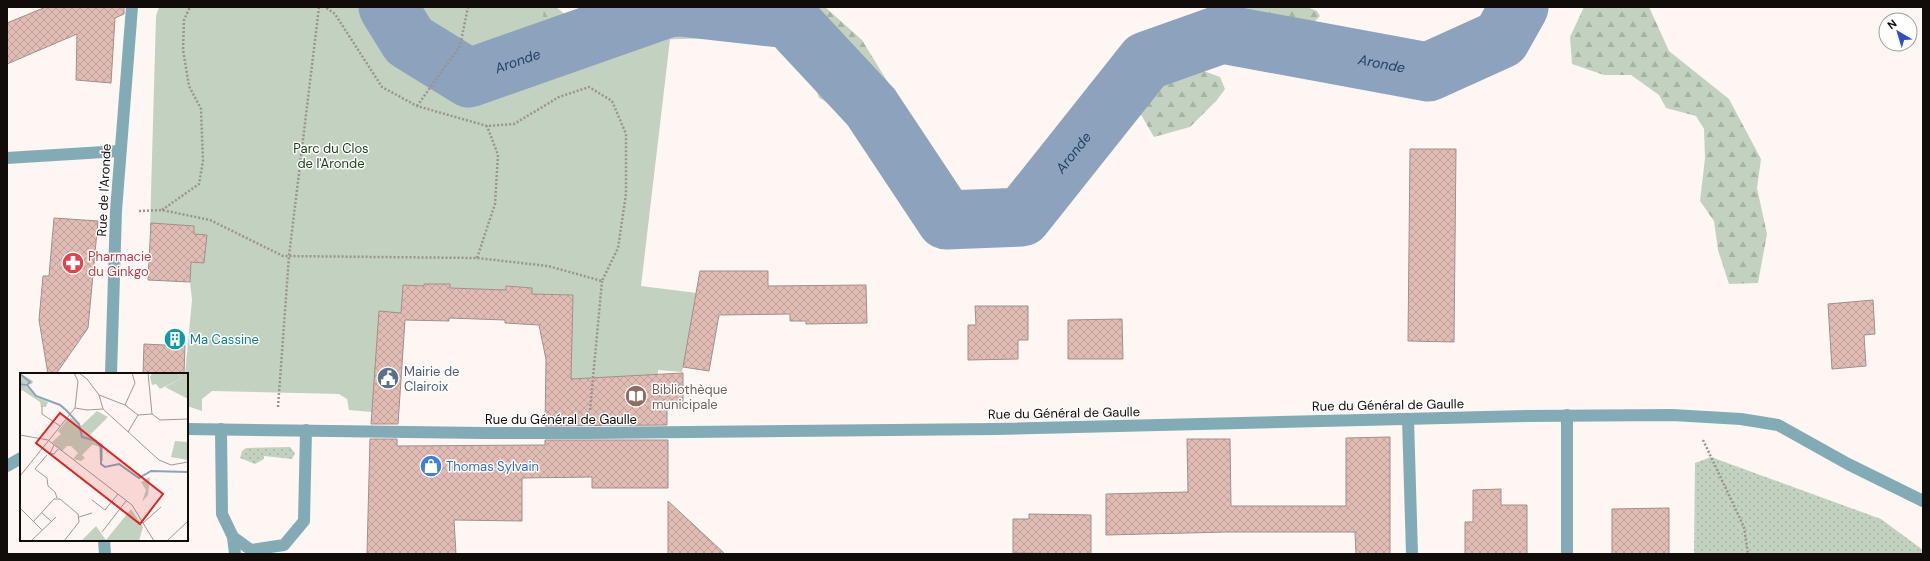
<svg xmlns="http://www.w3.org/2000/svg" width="1930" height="561" viewBox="0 0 1930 561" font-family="'DM Sans',sans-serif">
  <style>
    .grass { fill: url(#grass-dots) }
    .forest { fill: url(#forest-firs) }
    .park { fill: #c3d2c0 }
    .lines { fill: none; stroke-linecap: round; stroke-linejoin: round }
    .river { stroke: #8da2bc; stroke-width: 59 }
    .building { fill: url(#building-cross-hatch); stroke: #a28f8b }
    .path { stroke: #9a9391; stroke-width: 2.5; stroke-dasharray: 2 2; stroke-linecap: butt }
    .service { stroke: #82abb6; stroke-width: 12 }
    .pedestrian { stroke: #82abb6; stroke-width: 12 }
    .minor { stroke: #82abb6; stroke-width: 12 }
    .tertiary { stroke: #82abb6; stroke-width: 12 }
    .labels { text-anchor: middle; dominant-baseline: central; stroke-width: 3; stroke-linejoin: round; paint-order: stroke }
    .park-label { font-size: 13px; fill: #20421b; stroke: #fff }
    .street-label { font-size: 13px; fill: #110b09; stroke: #fff }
    .health-label { font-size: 13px; fill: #be3a42; stroke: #fff; text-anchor: start }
    .culture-label { font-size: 13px; fill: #0d838f; stroke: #fff; text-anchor: start }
    .service-label { font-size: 13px; fill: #4e5e75; stroke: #fff; text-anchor: start }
    .education-label { font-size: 13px; fill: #785e54; stroke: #fff; text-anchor: start }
    .shop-label { font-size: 13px; fill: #366cbe; stroke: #fff; text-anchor: start }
    .water-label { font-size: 14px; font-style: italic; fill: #214266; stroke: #fff }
    .inset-river { fill: none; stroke: #8da2bc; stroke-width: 2 }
    .inset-road { fill: none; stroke: #9f9895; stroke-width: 1 }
    .view { fill: #d62828; fill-opacity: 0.15; stroke: #d62828; stroke-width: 2 }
    .inset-edge { fill: none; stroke: #110b09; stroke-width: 2 }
  </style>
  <defs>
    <pattern id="grass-dots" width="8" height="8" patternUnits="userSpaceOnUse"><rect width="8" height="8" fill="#c3d2c0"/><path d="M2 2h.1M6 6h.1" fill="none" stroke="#a6b3a4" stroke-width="1.8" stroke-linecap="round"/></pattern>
    <pattern id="forest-firs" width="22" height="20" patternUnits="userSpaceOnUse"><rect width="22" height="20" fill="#c3d2c0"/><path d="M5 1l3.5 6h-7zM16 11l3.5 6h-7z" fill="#a6b3a4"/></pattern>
    <pattern id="building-cross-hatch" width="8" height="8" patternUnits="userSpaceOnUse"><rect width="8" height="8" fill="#e1bcb4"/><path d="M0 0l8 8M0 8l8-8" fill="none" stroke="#c0a099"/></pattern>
  </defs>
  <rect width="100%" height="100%" fill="#fef6f3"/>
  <g class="grass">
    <path d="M290,447L295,453L292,459L264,456V459L255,464L240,458L242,451L246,448Z"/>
    <path d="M1711,457L1881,519L1923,550V554H1694L1695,463Z"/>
  </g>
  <g class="forest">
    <path d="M502,7H556L572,20L599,7H825L862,40L917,130L932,161L904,177L892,176L868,148L854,116L819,98L808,64L762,33L748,37L649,40L602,70L487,82Z"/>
    <path d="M1227,7H1307L1317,11L1320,16L1308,29L1243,18Z"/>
    <path d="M1492,7H1507C1500,18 1489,23 1478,28Z"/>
    <path d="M1584,7H1649L1669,51L1729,99L1761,159L1757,188L1767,234L1758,283L1729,284L1718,250L1714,221L1700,201L1705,158L1704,129L1696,116L1666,108L1659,95L1631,75H1604L1572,64L1570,37Z"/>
    <path d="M1268,34C1294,34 1316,41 1340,49L1350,68C1316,74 1289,67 1259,52Z"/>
    <path d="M1119,69L1201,70L1220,77L1225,89L1217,100L1190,127L1154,137L1140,113L1131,110L1106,135L1073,195L1051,215L1027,212L1020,201L1019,182L1039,161L1058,131Z"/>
  </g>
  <path class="park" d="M159,7H544L537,77C583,61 628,34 673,14L641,286L697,293L682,372L658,370V375L570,413L572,295L548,294L532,299V288L506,286V290L450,288V284H424V286L403,285L401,313L372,412L349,410L347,399L339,394L212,391L202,399V411L187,406V374H185L192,300L190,282L191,262L204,263L206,235L194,234V229L150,228L156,16Z"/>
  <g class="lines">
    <g class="river">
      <path id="s1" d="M388,7L409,41L469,78L671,7"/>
      <path id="s2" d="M680,7L789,19L871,107L946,220L1022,217L1146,61L1222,34L1428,72L1501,39L1519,7"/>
    </g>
  </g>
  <g class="building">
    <path d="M46,7H124V14L115,18L111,83L76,80L77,34L7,64V23Z"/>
    <path d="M1410,149H1456L1454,342L1408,341Z"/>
    <path d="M54,218L98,221L88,328L56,374H48L39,320L43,276H49Z"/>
    <path d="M151,223L194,226V234L207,235L204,263L191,262L190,282L148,280Z"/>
    <path d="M700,271H768V286L866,285L867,323L806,324V321H790V314L719,315L709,371L683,367Z"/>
    <path d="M424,284H450V288L506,290V286L532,288V294L573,295L571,379L683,373V405L667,404V425L545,426L546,359L539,325L505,323V320L449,318V321L405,320L398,424H371L379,311L401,313L403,285L424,286Z"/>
    <path d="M1873,300L1875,334L1864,335L1866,366L1832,369L1828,304Z"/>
    <path d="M975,306H1028V340H1018V359L968,360V325H976Z"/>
    <path d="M1122,319L1123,359H1068V320Z"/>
    <path d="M144,344L185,346L184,374H143Z"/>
    <path d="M1390,437V554H1356L1355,532H1227L1106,535V494L1188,492L1187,439H1230L1231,506H1346V438Z"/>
    <path d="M370,439H397V446L545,445V440H668V488H592V477L522,478V521L454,520L456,554H367Z"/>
    <path d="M1501,489V505H1527V554H1465V522H1473V490Z"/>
    <path d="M668,501L725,554H668Z"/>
    <path d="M1669,508V554H1612V509Z"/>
    <path d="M1029,514L1091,515V554L1013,553V519H1029Z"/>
  </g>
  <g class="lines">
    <g class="path">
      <path d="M417,106L460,46L468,7"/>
      <path d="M162,210L199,184L203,161L201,109L189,86L183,50L184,20L190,7"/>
      <path d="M139,211L162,210L210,220L283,256L477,258L548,266L602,281L618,248L626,194V134L612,101L589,87L559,97L514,124L487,126L417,106L382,87L335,14L325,7"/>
      <path d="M477,258L495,204L498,155L487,126"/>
      <path d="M278,407L289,256L319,7"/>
      <path d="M590,410L602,281"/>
      <path d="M1703,440L1744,527L1748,554"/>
    </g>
    <g class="service">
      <path d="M7,158L120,151"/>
      <path d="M1408,419L1412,554"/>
      <path d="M221,429L222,514L233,537L251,550L284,545L304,521L306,430"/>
    </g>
    <path class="pedestrian" d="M233,537L235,554"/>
    <g class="minor">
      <path d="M111,374L116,211L132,7"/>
      <path d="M104,540L105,554"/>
      <path d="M1567,554V415"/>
    </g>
    <g class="tertiary">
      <path d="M187,429L484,433H588L995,429L1526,416L1672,415L1741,419L1778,425L1848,464L1923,501"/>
      <path d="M7,466L21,458"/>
    </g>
  </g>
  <defs>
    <g id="pharmacy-disc" transform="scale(1.15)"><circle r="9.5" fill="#e0444e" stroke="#fff"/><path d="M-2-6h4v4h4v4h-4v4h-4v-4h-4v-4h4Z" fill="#fff"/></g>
    <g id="building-disc" transform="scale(1.15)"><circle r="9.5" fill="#0f9aa8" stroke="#fff"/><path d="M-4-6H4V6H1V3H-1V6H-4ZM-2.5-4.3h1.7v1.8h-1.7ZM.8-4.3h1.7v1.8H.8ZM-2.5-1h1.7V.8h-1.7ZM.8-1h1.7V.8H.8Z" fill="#fff"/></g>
    <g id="civic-disc" transform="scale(1.15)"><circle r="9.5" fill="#5c6f8a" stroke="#fff"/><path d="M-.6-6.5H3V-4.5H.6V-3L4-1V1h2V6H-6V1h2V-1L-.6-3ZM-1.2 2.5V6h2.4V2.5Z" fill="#fff"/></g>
    <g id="library-disc" transform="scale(1.15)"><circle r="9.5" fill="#8d6e63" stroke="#fff"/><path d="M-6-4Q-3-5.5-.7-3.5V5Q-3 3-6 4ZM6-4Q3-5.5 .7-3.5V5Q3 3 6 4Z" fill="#fff"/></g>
    <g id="shop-disc" transform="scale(1.15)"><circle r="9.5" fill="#3f7fe0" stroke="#fff"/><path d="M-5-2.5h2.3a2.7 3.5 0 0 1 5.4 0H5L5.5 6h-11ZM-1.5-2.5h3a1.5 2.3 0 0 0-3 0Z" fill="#fff"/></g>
  </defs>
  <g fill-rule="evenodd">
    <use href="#pharmacy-disc" x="73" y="263"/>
    <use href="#building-disc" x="175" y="339"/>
    <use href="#civic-disc" x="388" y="378"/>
    <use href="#library-disc" x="636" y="396"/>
    <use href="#shop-disc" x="431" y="466"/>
  </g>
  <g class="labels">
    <g class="park-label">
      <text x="331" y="148">Parc du Clos<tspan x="331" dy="15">de l'Aronde</tspan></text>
    </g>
    <g class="street-label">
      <text transform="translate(104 190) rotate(-87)">Rue de l'Aronde</text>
      <text transform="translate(1388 405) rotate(-1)">Rue du Général de Gaulle</text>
      <text transform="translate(1064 413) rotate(-1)">Rue du Général de Gaulle</text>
      <text x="561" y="419">Rue du Général de Gaulle</text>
    </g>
    <g class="health-label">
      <text x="88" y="256">Pharmacie<tspan x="88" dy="15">du Ginkgo</tspan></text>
    </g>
    <g class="culture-label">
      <text x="190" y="339">Ma Cassine</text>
    </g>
    <g class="service-label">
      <text x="404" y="371">Mairie de<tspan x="404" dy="15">Clairoix</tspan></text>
    </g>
    <g class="education-label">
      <text x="652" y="389">Bibliothèque<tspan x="652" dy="15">municipale</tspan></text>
    </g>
    <g class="shop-label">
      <text x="446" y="466">Thomas Sylvain</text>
    </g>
    <g class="water-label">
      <text stroke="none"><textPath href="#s1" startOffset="162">Aronde</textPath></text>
      <text stroke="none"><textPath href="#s2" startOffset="884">Aronde</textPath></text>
      <text stroke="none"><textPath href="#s2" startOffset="524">Aronde</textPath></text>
    </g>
  </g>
  <g transform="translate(20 373)">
    <rect width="168" height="168" fill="#fef6f3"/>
    <path d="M0,0L13,8L12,11L0,10ZM111,136L123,154L119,168H61L76,153L86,167Z" fill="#c3d2c0"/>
    <path d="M157,0H168V26L145,14L162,5ZM69,59L70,65L83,71V88L80,87L79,74L64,68ZM155,68L168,69V87L151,84ZM130,104L128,122L122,129L126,117L121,109Z" fill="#c3d2c0"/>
    <path d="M132,0H157L162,5L140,16L136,11L132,12L130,4Z" fill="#c3d2c0"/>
    <path d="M0,12H5L16,24L28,29L26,34H21L20,29L2,17L0,20ZM77,38L88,44L66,66L75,69L62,82L65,85L61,88L53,86L58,80L51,73H47L42,78L32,69L41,61L38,58L47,47L51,45L61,53Z" fill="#c3d2c0"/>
    <path class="inset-river" d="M0,1L10,9L7,12M0,11L7,12L16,23L40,32L46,37L59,51L62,64L76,68L81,74V91L85,94L99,91L119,105L131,98L168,99"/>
    <path class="inset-road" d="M128,0L132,41M54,1L59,0L67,6L79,22L83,36L139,87L151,92L168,89M79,22L105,32L118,42L132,41L140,47L168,46M105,32L115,10L112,0M22,33V41L40,53M55,35L67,37L83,36M108,59L118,42M0,62L28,67L112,132L134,168M34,72L30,80L34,81L38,76M27,82L15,96L27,105L28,113L35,119L37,125M0,103L55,35L58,8L54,0M72,127L85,137L98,121M0,135L22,157M22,140L31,148M59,144L72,140M14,148L34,126H40L58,141L59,149L44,168M123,150L141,134M82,159L106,128M11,168L36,144M147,168L168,148"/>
    <path class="view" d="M40,40L143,121L120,151L16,70Z"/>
    <rect width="168" height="168" class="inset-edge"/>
  </g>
  <rect width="1930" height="561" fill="none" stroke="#110b09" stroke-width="16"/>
  <g transform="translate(1898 32) rotate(322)"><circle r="19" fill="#ffffff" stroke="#a09d9d"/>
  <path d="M0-3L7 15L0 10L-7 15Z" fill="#2f4ebf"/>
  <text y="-6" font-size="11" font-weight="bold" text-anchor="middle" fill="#110b09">N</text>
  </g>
</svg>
